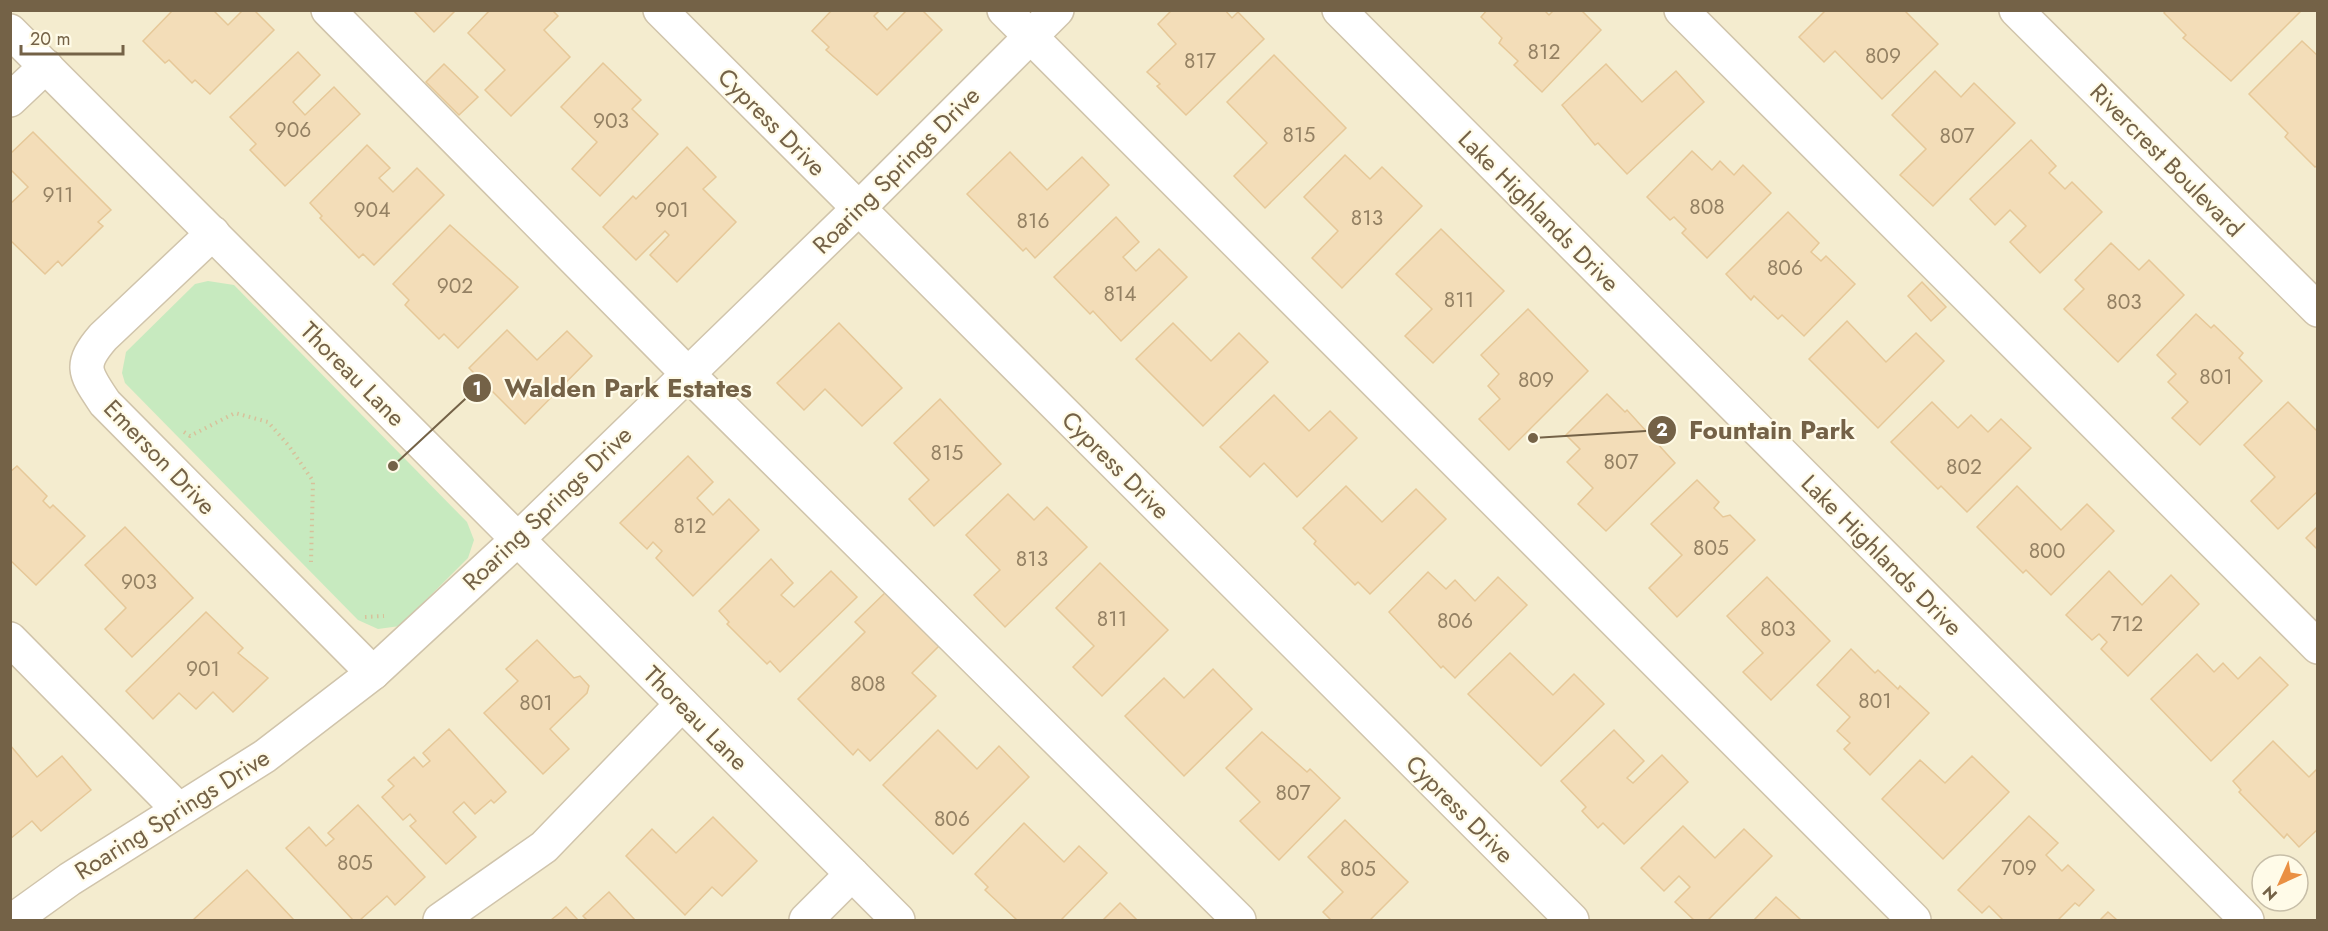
<svg xmlns="http://www.w3.org/2000/svg" width="2328" height="931" viewBox="0 0 2328 931" font-family="Jost,sans-serif">
  <style>
    .residential { fill: #f4eccf; fill-rule: evenodd }
    .green { fill: #c7eabf }
    .building { fill: #f3ddb8; stroke: #e6c898; stroke-width: 1.5 }
    .lines { fill: none; stroke-linecap: round; stroke-linejoin: round }
    .minor-casing { stroke: #d0c4ab; stroke-width: 36 }
    .path { stroke: #d7c19b; stroke-width: 4; stroke-dasharray: 1.5 4.5; stroke-linecap: butt }
    .minor { stroke: #fff; stroke-width: 33 }
    .labels { text-anchor: middle; dominant-baseline: central; stroke-width: 4.5; stroke-linejoin: round; paint-order: stroke }
    .number-label { font-size: 21px; fill: #948163 }
    .street-label { font-size: 24px; fill: #746247; stroke: #fffbe8 }
    .leader { fill: none; stroke: #746247; stroke-width: 2 }
    .callout-dot { fill: #746247; stroke: #fffbe8; stroke-width: 2 }
    .mark-label { font-size: 18px; text-anchor: middle; font-weight: bold; fill: #fff }
    .callout-label { font-size: 26px; text-anchor: middle; font-weight: bold; fill: #746247; stroke: #fffbe8; stroke-width: 4.5; stroke-linejoin: round; paint-order: stroke }
  </style>
  <rect width="100%" height="100%" fill="#fdf9e1"/>
  <path class="residential" d="M10,11H2317V920H11ZM2262,865H2298V901H2262Z"/>
  <path class="green" d="M208,281L234,285L467,522L474,540L468,558L400,626L378,629L358,620L125,383L122,373L126,352L195,284Z"/>
  <g class="building">
    <path d="M173,10H213L228,25L243,10H254L274,30L210,94L195,80L192,83L169,60L165,63L143,41Z"/>
    <path d="M413,10H456L434,32Z"/>
    <path d="M490,10H552L558,16L544,30L570,57L511,116L485,90L505,70L468,33Z"/>
    <path d="M832,10H880L874,16L887,30L907,10H922L942,30L877,95L826,50L829,47L812,31Z"/>
    <path d="M1172,10H1225L1232,18L1238,12L1264,39L1186,115L1157,86L1160,84L1147,72L1176,44L1158,24Z"/>
    <path d="M1487,10H1544L1549,15L1554,10H1581L1601,30L1542,92L1514,65L1518,61L1499,43L1502,38L1481,17Z"/>
    <path d="M1826,10H1904L1938,44L1882,99L1835,51L1824,62L1799,37Z"/>
    <path d="M2166,10H2302L2231,81L2183,38L2186,35L2164,13Z"/>
    <path d="M2302,41L2318,56V165L2315,167L2285,137L2288,133L2249,94Z"/>
    <path d="M298,52L320,75L293,102L305,115L334,87L360,114L285,186L250,150L256,144L230,117Z"/>
    <path d="M1274,55L1346,128L1265,208L1234,176L1267,143L1227,102Z"/>
    <path d="M603,63L641,100L632,109L658,134L600,196L572,169L597,142L561,107Z"/>
    <path d="M444,64L478,97L459,115L426,82Z"/>
    <path d="M1606,64L1642,102L1676,71L1704,102L1627,174L1598,143L1595,145L1562,105Z"/>
    <path d="M1935,71L1961,97L1974,83L2015,123L1933,206L1900,175L1926,149L1892,115Z"/>
    <path d="M33,132L111,210L98,222L103,226L62,266L58,261L45,274L10,240V204L28,187L10,169V154Z"/>
    <path d="M2031,140L2056,166L2049,173L2065,189L2072,182L2102,212L2040,273L2010,242L2026,226L2010,210L1995,225L1970,199Z"/>
    <path d="M367,145L390,168L379,178L393,192L417,168L444,195L374,265L363,254L359,258L320,218L322,216L310,203Z"/>
    <path d="M687,147L716,177L703,189L736,222L677,282L650,255L669,235L665,231L636,260L603,227L633,196L636,199Z"/>
    <path d="M1692,151L1712,170L1720,161L1734,175L1743,165L1771,193L1707,258L1682,233L1686,229L1674,217L1670,220L1647,197Z"/>
    <path d="M1010,152L1047,190L1082,157L1109,185L1035,258L1026,248L1023,251L967,194Z"/>
    <path d="M1345,155L1370,179L1382,167L1422,206L1342,288L1312,258L1338,231L1304,197Z"/>
    <path d="M1788,212L1819,243L1811,252L1821,261L1826,256L1855,284L1804,336L1782,315L1778,319L1754,296L1751,300L1726,274Z"/>
    <path d="M1116,217L1139,242L1123,257L1136,271L1159,249L1187,277L1121,341L1093,311L1090,314L1054,277Z"/>
    <path d="M450,225L518,287L458,348L444,334L439,339L405,305L409,300L393,284Z"/>
    <path d="M1441,229L1504,291L1433,363L1405,336L1432,309L1396,274Z"/>
    <path d="M2111,243L2139,270L2149,260L2184,295L2118,362L2064,309L2084,289L2075,280Z"/>
    <path d="M1922,282L1946,307L1931,321L1908,296Z"/>
    <path d="M1528,309L1588,371L1509,450L1479,419L1500,399L1488,386L1499,374L1481,355Z"/>
    <path d="M2196,314L2211,328L2214,325L2243,353L2239,358L2262,381L2200,445L2172,418L2188,402L2168,382L2176,374L2157,355Z"/>
    <path d="M1847,321L1886,362L1916,333L1944,361L1878,428L1809,359Z"/>
    <path d="M839,323L902,388L862,426L825,389L804,410L777,383Z"/>
    <path d="M1173,323L1211,361L1239,333L1268,362L1203,426L1136,359Z"/>
    <path d="M507,330L537,360L567,331L592,356L525,424L469,368Z"/>
    <path d="M1607,394L1625,412L1627,410L1675,463L1606,531L1578,504L1593,488L1567,462L1580,449L1566,435Z"/>
    <path d="M1274,395L1309,431L1330,411L1357,438L1297,497L1264,463L1250,477L1220,447Z"/>
    <path d="M940,399L1001,464L934,526L909,499L929,480L894,443Z"/>
    <path d="M1932,402L1958,428L1971,415L1988,432L2001,419L2031,448L1967,512L1941,486L1938,489L1891,442Z"/>
    <path d="M2288,402L2318,432V491L2278,529L2251,501L2275,477L2244,445Z"/>
    <path d="M688,456L713,482L697,498L713,515L729,499L759,530L693,596L656,558L662,551L653,542L647,549L620,523Z"/>
    <path d="M17,466L47,496L43,501L50,508L53,505L85,536L36,585L10,560V472Z"/>
    <path d="M1697,480L1719,502L1714,508L1723,517L1730,515L1755,540L1677,617L1649,588L1682,555L1651,524Z"/>
    <path d="M1346,486L1382,522L1416,489L1446,519L1370,594L1358,582L1355,585L1314,544L1316,541L1303,528Z"/>
    <path d="M2017,486L2061,530L2087,504L2114,531L2051,595L2026,570L2023,573L1977,527Z"/>
    <path d="M1008,494L1034,520L1047,507L1087,547L1005,627L974,595L1000,570L966,535Z"/>
    <path d="M2318,526V550L2306,538Z"/>
    <path d="M125,527L193,598L132,657L105,629L126,608L85,565Z"/>
    <path d="M771,559L793,583L781,595L794,607L831,571L857,597L780,672L770,661L767,664L727,624L729,622L719,611Z"/>
    <path d="M1100,563L1168,630L1102,696L1073,667L1094,646L1056,608Z"/>
    <path d="M2109,571L2142,605L2171,575L2199,604L2128,676L2101,649L2107,642L2099,634L2092,640L2066,615Z"/>
    <path d="M1428,572L1446,589L1455,580L1475,601L1498,577L1527,605L1455,678L1443,666L1441,668L1389,612Z"/>
    <path d="M1767,577L1830,641L1771,700L1743,672L1763,653L1727,616Z"/>
    <path d="M890,588L943,642L912,673L936,696L870,761L858,749L853,755L798,699L865,632L855,622Z"/>
    <path d="M206,612L243,648L238,653L268,678L233,712L213,692L196,709L179,693L153,719L126,691Z"/>
    <path d="M537,640L574,678L580,676L589,686L587,693L550,729L569,749L543,774L484,713L518,681L506,669Z"/>
    <path d="M1851,649L1875,673L1878,670L1898,689L1900,686L1929,713L1870,775L1844,749L1850,743L1837,731L1850,717L1817,685Z"/>
    <path d="M1510,653L1553,695L1574,674L1604,704L1541,766L1468,694Z"/>
    <path d="M2197,654L2214,672L2223,663L2238,679L2260,657L2288,685L2211,761L2151,699Z"/>
    <path d="M1213,669L1252,709L1184,776L1125,716L1164,678L1184,698Z"/>
    <path d="M449,729L506,792L494,803L491,800L475,814L464,802L453,812L476,837L446,864L410,826L416,821L410,814L403,820L382,797L394,786L388,780L414,757L423,767L430,761L423,753Z"/>
    <path d="M938,730L977,769L999,746L1029,777L953,854L883,785Z"/>
    <path d="M1614,730L1644,761L1627,778L1633,783L1662,755L1688,782L1624,844L1603,823L1598,828L1582,811L1586,807L1561,781Z"/>
    <path d="M1262,732L1307,772L1310,769L1340,798L1279,860L1240,821L1260,802L1226,768Z"/>
    <path d="M2273,741L2309,777L2318,768V829L2299,847L2287,834L2284,838L2239,792L2241,790L2233,781Z"/>
    <path d="M10,745L37,777L62,756L91,790L41,831L32,821L10,839Z"/>
    <path d="M1972,756L2009,792L1943,859L1882,799L1920,760L1945,783Z"/>
    <path d="M358,805L425,877L395,905L387,896L360,920H353L286,848L309,827L326,846L334,839L328,833Z"/>
    <path d="M2029,816L2058,843L2046,855L2062,871L2068,865L2094,890L2079,906L2075,903L2058,920H2003L1989,906L1982,913L1958,890Z"/>
    <path d="M713,817L757,861L722,896L712,887L685,915L626,856L652,829L676,853Z"/>
    <path d="M1345,820L1408,882L1370,920H1331L1323,912L1343,892L1308,857Z"/>
    <path d="M1024,823L1064,862L1079,846L1107,873L1061,920H1017L985,890L988,887L975,874Z"/>
    <path d="M1683,826L1715,858L1744,829L1772,856L1708,920H1694L1675,902L1690,887L1679,876L1664,891L1641,868Z"/>
    <path d="M247,870L294,920H193Z"/>
    <path d="M609,892L635,920H587L583,916Z"/>
    <path d="M1776,897L1801,920H1754Z"/>
    <path d="M1120,903L1137,920H1103Z"/>
    <path d="M566,907L578,920H551L561,912Z"/>
    <path d="M2108,912L2117,920H2100Z"/>
  </g>
  <g class="lines">
    <g class="minor-casing">
      <g id="minor">
        <path d="M328,10L687,373L1239,920"/>
        <path d="M660,10L1572,920"/>
        <path d="M1004,10L1914,920"/>
        <path d="M1339,10L2247,920"/>
        <path d="M1681,10L2318,647"/>
        <path d="M2016,10L2318,310"/>
        <path d="M10,31L898,920"/>
        <path d="M10,100L46,66"/>
        <path d="M213,233L103,337C78,366 85,373 105,403L373,673"/>
        <path d="M10,639L178,809"/>
        <path d="M13,920L70,879L265,756L373,673L518,539L859,208L1057,10"/>
        <path d="M440,920L544,847L682,704"/>
        <path d="M806,920L852,874"/>
      </g>
    </g>
    <g class="path">
      <path d="M184,432L190,436L235,413L268,422L289,446L313,481L311,562"/>
      <path d="M365,617L384,616"/>
    </g>
    <use href="#minor" class="minor"/>
  </g>
  <g class="labels">
    <g class="number-label">
      <text x="1544" y="52">812</text>
      <text x="1883" y="56">809</text>
      <text x="1200" y="61">817</text>
      <text x="611" y="121">903</text>
      <text x="293" y="130">906</text>
      <text x="1299" y="135">815</text>
      <text x="1957" y="136">807</text>
      <text x="58" y="195">911</text>
      <text x="1707" y="207">808</text>
      <text x="372" y="210">904</text>
      <text x="672" y="210">901</text>
      <text x="1367" y="218">813</text>
      <text x="1033" y="221">816</text>
      <text x="1785" y="268">806</text>
      <text x="455" y="286">902</text>
      <text x="1120" y="294">814</text>
      <text x="1459" y="300">811</text>
      <text x="2124" y="302">803</text>
      <text x="2216" y="377">801</text>
      <text x="1536" y="380">809</text>
      <text x="947" y="453">815</text>
      <text x="1621" y="462">807</text>
      <text x="1964" y="467">802</text>
      <text x="690" y="526">812</text>
      <text x="1711" y="548">805</text>
      <text x="2047" y="551">800</text>
      <text x="1032" y="559">813</text>
      <text x="139" y="582">903</text>
      <text x="1112" y="619">811</text>
      <text x="1455" y="621">806</text>
      <text x="2127" y="624">712</text>
      <text x="1778" y="629">803</text>
      <text x="203" y="669">901</text>
      <text x="868" y="684">808</text>
      <text x="1875" y="701">801</text>
      <text x="536" y="703">801</text>
      <text x="1293" y="793">807</text>
      <text x="952" y="819">806</text>
      <text x="355" y="863">805</text>
      <text x="2019" y="868">709</text>
      <text x="1358" y="869">805</text>
    </g>
    <g class="street-label">
      <text transform="translate(772 122) rotate(45)">Cypress Drive</text>
      <text transform="translate(2167 160) rotate(45)">Rivercrest Boulevard</text>
      <text transform="translate(896 170) rotate(-45)">Roaring Springs Drive</text>
      <text transform="translate(1539 211) rotate(45)">Lake Highlands Drive</text>
      <text transform="translate(353 374) rotate(45)">Thoreau Lane</text>
      <text transform="translate(160 457) rotate(46)">Emerson Drive</text>
      <text transform="translate(1116 465) rotate(45)">Cypress Drive</text>
      <text transform="translate(547 508) rotate(-44)">Roaring Springs Drive</text>
      <text transform="translate(1882 555) rotate(45)">Lake Highlands Drive</text>
      <text transform="translate(696 718) rotate(45)">Thoreau Lane</text>
      <text transform="translate(1460 809) rotate(45)">Cypress Drive</text>
      <text transform="translate(172 814) rotate(-32)">Roaring Springs Drive</text>
    </g>
  </g>
  <path class="leader" d="M393 466L477 388M1533 438L1662 430"/>
  <g class="callout-dot">
    <circle cx="393" cy="466" r="6"/>
    <circle cx="1533" cy="438" r="6"/>
    <circle cx="477" cy="388" r="15"/>
    <circle cx="1662" cy="430" r="15"/>
  </g>
  <g class="mark-label">
    <text x="477" y="395">1</text>
    <text x="1662" y="436">2</text>
  </g>
  <g class="callout-label">
    <text x="628" y="397">Walden Park Estates</text>
    <text x="1772" y="439">Fountain Park</text>
  </g>
  <rect width="2328" height="931" fill="none" stroke="#746247" stroke-width="24"/>
  <g transform="translate(2280 883) rotate(225)"><circle r="28" fill="#fffbe8" stroke="#c7bea8" stroke-width="1.5"/>
  <path d="M0-4.5L10 22L0 15L-10 22Z" fill="#ea9043"/>
  <text y="-9" font-size="16" font-weight="bold" text-anchor="middle" fill="#746247">N</text>
  </g>
  <path d="M21 45v9h102v-9" fill="none" stroke="#746247" stroke-width="3"/>
  <text x="30" y="45" font-size="18" fill="#746247" stroke="#fffbe8" stroke-width="4.5" paint-order="stroke">20 m</text>
</svg>
